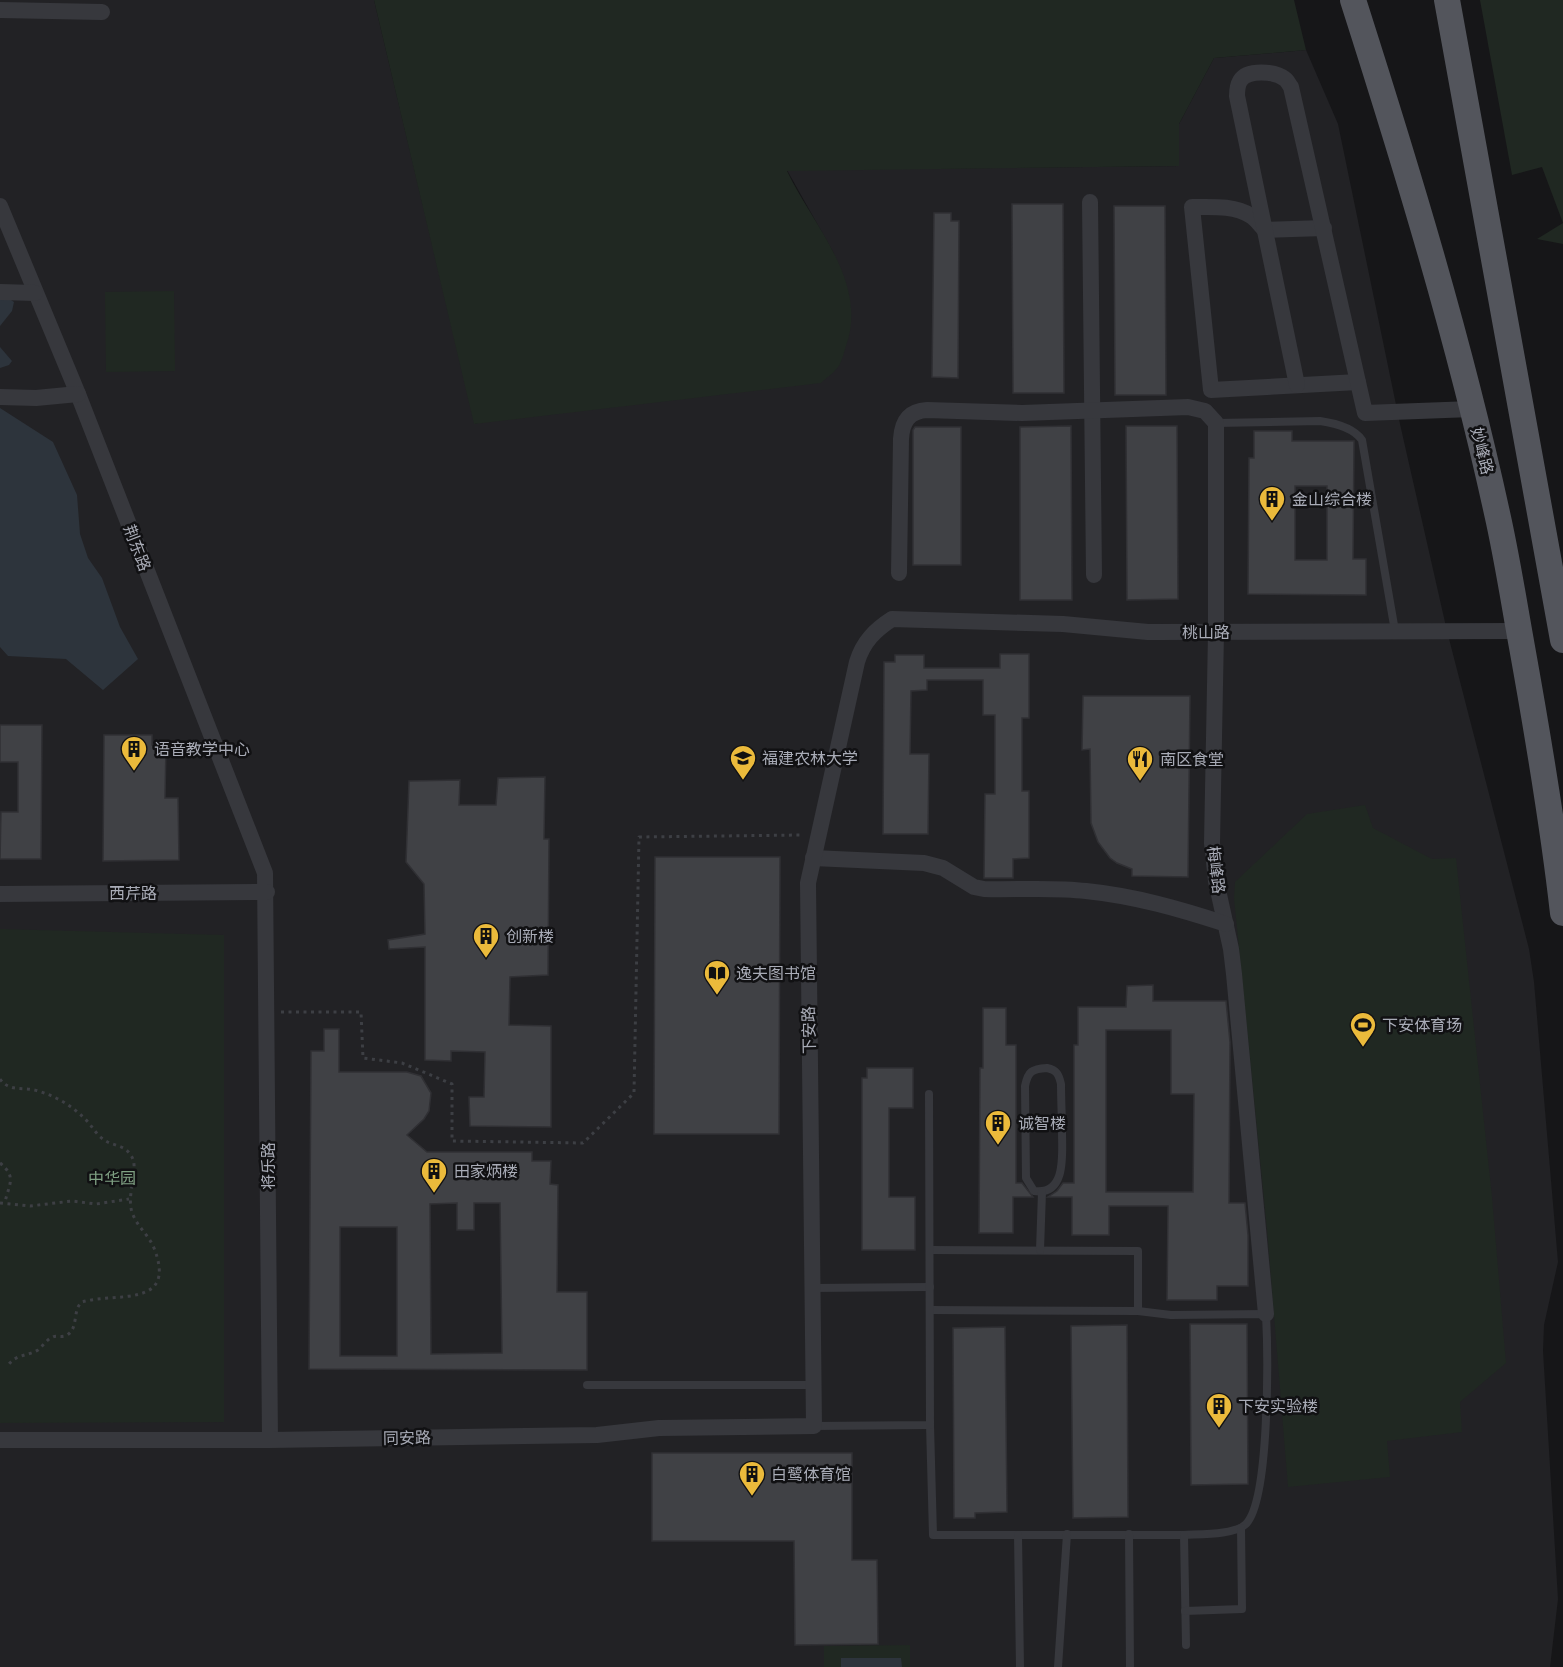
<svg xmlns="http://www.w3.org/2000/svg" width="1563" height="1667" viewBox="0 0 1563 1667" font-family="Rubik,'Noto Sans SC',sans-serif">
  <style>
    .built { fill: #222225 }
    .green { fill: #202822 }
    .water { fill: #2d343c }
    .building { fill: #404145; stroke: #303034; stroke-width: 1.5; fill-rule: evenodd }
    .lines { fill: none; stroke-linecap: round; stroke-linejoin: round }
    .path { stroke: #3d3f44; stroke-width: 3; stroke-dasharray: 3 4.5; stroke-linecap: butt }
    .service { stroke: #37383d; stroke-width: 8 }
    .minor { stroke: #37383d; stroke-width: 16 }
    .primary { stroke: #53555c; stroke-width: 26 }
    .labels { text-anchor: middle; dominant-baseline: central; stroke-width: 5; stroke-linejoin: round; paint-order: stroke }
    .street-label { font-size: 16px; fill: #a9acb7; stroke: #111113 }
    .poi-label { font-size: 16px; fill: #a9acb7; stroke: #111113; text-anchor: start }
    .park-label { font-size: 16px; fill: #80a284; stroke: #111113 }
  </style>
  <rect width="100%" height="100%" fill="#161618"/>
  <path class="built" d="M0,0H374L475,424L849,295L833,252L787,170L1179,166V124L1214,58L1306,50L1338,124L1400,424L1447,631L1529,949L1534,982L1558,1262L1544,1325L1543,1351L1558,1599L1550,1667H0Z"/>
  <g class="green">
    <path d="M374,0H1294L1306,50L1214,58L1179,124V166L787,171C812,224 869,282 846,346C844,352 842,362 838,367C834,373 826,378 821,383L474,424Z"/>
    <path d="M1480,0H1563V244L1537,239L1563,223L1542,167L1512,175Z"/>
    <path d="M174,291L175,371L106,372L105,292Z"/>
    <path d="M1365,805L1373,828L1432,859L1456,858L1492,1197L1506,1363L1460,1402L1462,1432L1387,1441L1390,1477L1288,1487L1267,1229L1234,898L1235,882L1307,814Z"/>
    <path d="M0,929L224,935V1422L0,1423Z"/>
    <path d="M910,1645V1667H824V1646Z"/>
  </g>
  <g class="water">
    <path d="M0,300H11L14,302L12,311L0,326Z"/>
    <path d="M0,347L12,361L9,365L0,368Z"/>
    <path d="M0,408L53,442L77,495L80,534L88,558L102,578L120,627L138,659L103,690L66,659L8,656L0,647Z"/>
    <path d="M841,1658H901L902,1667H841Z"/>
  </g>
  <g class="building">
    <path d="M1012,204H1063L1064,393H1013Z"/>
    <path d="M1114,206H1165L1166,395H1115Z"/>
    <path d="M934,213H951V221H959L958,378L932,377Z"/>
    <path d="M1071,426L1072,600H1020V427Z"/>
    <path d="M1126,426H1177L1178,599L1127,600Z"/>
    <path d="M915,427H961V565H913V430Z"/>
    <path d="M1254,431H1292V441H1354L1353,559H1366V595L1248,594L1249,458H1254ZM1295,486H1327V560H1295Z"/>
    <path d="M1000,654H1029V718H1022V791H1029V858L1013,859V878H984L985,794H995V715H983V680H927V690L911,691L910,754H929L928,834H883L884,662H895V655H924V668H1000Z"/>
    <path d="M1083,696H1190L1188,877L1132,876V869L1117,863L1110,858L1098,842L1091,823L1090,749L1082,750Z"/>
    <path d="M0,725H42L41,859H0L1,812H18V762H0Z"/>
    <path d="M104,735H152V745H166L165,798H178L179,860L103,861Z"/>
    <path d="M545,777L544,839H549L548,975L510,977L509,1025L551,1026V1127L470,1126L469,1097H484L485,1052L451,1051V1061L425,1060V947L389,949L388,940L425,934L424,884L406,862L409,781L460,780L459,805H496L498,778Z"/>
    <path d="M655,857H780L779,1134H654Z"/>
    <path d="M1153,985V1001H1226L1230,1042L1229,1203H1245L1248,1235V1286H1217V1300H1167L1168,1206H1109V1235H1072V1197H1048L1057,1191L1063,1183H1074V1045H1078V1007H1126L1127,986ZM1106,1030H1171V1094H1194L1193,1192H1106Z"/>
    <path d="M983,1008H1006V1045H1016V1183H1022L1033,1197H1013V1233H979L980,1068H983Z"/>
    <path d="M324,1029H339V1072H407L421,1076L431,1093L429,1111L424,1119L407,1135L427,1152H532V1161H551L550,1184L558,1185L557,1292H587V1370L309,1369L311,1051H324ZM457,1203V1230H474V1203H500L502,1353L431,1354L430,1204ZM340,1227H397V1356H340Z"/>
    <path d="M867,1068H913V1108H889V1197H915V1250H862V1078H867Z"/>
    <path d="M1190,1324H1247L1248,1484L1191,1485Z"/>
    <path d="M1127,1325L1128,1517L1073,1518L1071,1326Z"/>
    <path d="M1005,1327L1007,1512L975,1513V1518H954L953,1328Z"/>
    <path d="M652,1453H852V1560H877L878,1644L795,1645L794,1541H652Z"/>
  </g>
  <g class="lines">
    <g class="path">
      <path d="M281,1012H361L363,1058L402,1063L452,1084V1141L583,1143L634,1093L639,837L802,835"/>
      <path d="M0,1079C10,1093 24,1086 38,1091C58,1097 74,1107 88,1122C93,1128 97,1135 103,1139C111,1146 123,1144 130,1154C142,1168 123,1197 134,1217C139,1228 149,1236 154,1248C178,1309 115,1292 82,1302C72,1310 79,1328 67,1335C62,1338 57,1335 53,1337C47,1339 43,1346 38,1350C28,1356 17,1354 9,1364"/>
      <path d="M0,1163C17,1177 9,1184 5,1202"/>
      <path d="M0,1203L30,1206L72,1201L96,1204L129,1199"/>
    </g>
    <g class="service">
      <path d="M1216,423L1320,421C1334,423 1353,427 1362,440L1395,631"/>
      <path d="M1047,1068C1057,1070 1059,1075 1061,1084C1061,1100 1062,1116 1062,1132C1062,1153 1067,1196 1034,1191L1026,1178L1025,1086C1028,1071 1032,1069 1047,1068Z"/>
      <path d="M930,1250L1138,1251V1311"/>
      <path d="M1040,1250L1042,1192"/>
      <path d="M812,1288L930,1287"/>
      <path d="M587,1385H813"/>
      <path d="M930,1425L933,1535H1184C1200,1534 1235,1535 1246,1524C1270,1499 1268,1352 1266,1314L1171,1315L1138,1311L930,1310"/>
      <path d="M814,1426L930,1425L929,1094"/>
      <path d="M1129,1534L1130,1667"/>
      <path d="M1018,1535L1020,1667"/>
      <path d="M1184,1535L1186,1645"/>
      <path d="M1185,1611L1242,1609L1241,1528"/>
      <path d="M1058,1667L1067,1534"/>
    </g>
    <g class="minor">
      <path d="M0,10L102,12"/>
      <path d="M1090,202L1094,575"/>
      <path d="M0,206L78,394L265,873L270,1440"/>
      <path d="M1324,228L1265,230C1260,225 1256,219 1251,216C1235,205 1210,207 1192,207L1211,390L1358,382"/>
      <path d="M0,292L35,293"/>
      <path d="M1297,385L1237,96C1237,91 1237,86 1240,81C1247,69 1275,71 1285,79C1287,80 1290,86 1291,87L1365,413L1472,409"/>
      <path d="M0,397L36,398L78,394"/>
      <path d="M899,573L901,439C902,422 909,411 927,410L1022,413L1188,407L1205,411L1216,423V633L1212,843L1216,881L1231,949L1234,974L1266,1314"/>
      <path d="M813,858L924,863L943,868L974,887L984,889C1018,890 1053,887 1086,891C1135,896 1180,909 1226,924"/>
      <path d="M0,894L267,892"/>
      <path d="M0,1440H270L597,1435L659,1428L814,1426L808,883L857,662C863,642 875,630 892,619L1063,624L1148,632L1519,631"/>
    </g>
    <g class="primary">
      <path d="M1353,0C1407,169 1459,339 1497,513C1507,557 1514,603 1522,647C1538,736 1553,824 1563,913"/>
      <path d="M1447,0L1563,640"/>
    </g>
  </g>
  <defs>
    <g id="building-pin" transform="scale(1.35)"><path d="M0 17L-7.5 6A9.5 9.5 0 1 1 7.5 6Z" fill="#ebba3b" stroke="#111113"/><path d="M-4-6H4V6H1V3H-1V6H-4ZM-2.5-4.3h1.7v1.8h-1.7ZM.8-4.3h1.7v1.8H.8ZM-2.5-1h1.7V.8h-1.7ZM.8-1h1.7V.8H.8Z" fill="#111"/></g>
    <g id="university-pin" transform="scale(1.35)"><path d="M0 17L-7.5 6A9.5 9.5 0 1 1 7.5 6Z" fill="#ebba3b" stroke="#111113"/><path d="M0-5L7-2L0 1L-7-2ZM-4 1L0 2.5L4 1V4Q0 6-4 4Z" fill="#111"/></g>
    <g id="restaurant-pin" transform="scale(1.35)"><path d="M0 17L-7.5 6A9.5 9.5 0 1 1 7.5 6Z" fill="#ebba3b" stroke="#111113"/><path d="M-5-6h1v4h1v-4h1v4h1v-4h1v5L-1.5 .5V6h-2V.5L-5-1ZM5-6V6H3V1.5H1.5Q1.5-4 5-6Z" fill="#111"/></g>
    <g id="library-pin" transform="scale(1.35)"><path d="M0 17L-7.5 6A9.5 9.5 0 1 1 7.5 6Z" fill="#ebba3b" stroke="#111113"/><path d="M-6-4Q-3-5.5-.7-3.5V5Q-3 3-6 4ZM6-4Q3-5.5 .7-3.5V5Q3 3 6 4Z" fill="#111"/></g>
    <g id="stadium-pin" transform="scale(1.35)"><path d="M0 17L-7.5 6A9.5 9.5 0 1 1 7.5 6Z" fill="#ebba3b" stroke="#111113"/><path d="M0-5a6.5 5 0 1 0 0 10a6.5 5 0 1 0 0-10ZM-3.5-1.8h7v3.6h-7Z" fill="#111"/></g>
  </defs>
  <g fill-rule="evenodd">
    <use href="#building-pin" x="1272" y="499"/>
    <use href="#building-pin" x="134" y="749"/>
    <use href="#university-pin" x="743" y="758"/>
    <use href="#restaurant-pin" x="1140" y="759"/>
    <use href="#building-pin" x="486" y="936"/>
    <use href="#library-pin" x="717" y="973"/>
    <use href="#stadium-pin" x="1363" y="1025"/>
    <use href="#building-pin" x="998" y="1123"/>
    <use href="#building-pin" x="434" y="1171"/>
    <use href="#building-pin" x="1219" y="1406"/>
    <use href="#building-pin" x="752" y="1474"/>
  </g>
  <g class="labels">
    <g class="street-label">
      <text transform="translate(1482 451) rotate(76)">妙峰路</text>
      <text transform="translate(137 548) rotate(69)">荆东路</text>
      <text x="1206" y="632">桃山路</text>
      <text transform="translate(1216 870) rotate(83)">梅峰路</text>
      <text x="133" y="893">西芹路</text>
      <text transform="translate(809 1030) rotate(-91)">下安路</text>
      <text transform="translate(268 1166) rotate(-90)">将乐路</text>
      <text transform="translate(407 1438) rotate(-1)">同安路</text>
    </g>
    <g class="poi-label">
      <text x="1292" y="499">金山综合楼</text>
      <text x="154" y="749">语音教学中心</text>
      <text x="762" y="758">福建农林大学</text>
      <text x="1160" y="759">南区食堂</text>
      <text x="506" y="936">创新楼</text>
      <text x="736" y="973">逸夫图书馆</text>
      <text x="1382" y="1025">下安体育场</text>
      <text x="1018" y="1123">诚智楼</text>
      <text x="454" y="1171">田家炳楼</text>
      <text x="1238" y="1406">下安实验楼</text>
      <text x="771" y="1474">白鹭体育馆</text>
    </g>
    <g class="park-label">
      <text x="112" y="1178">中华园</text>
    </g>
  </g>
</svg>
